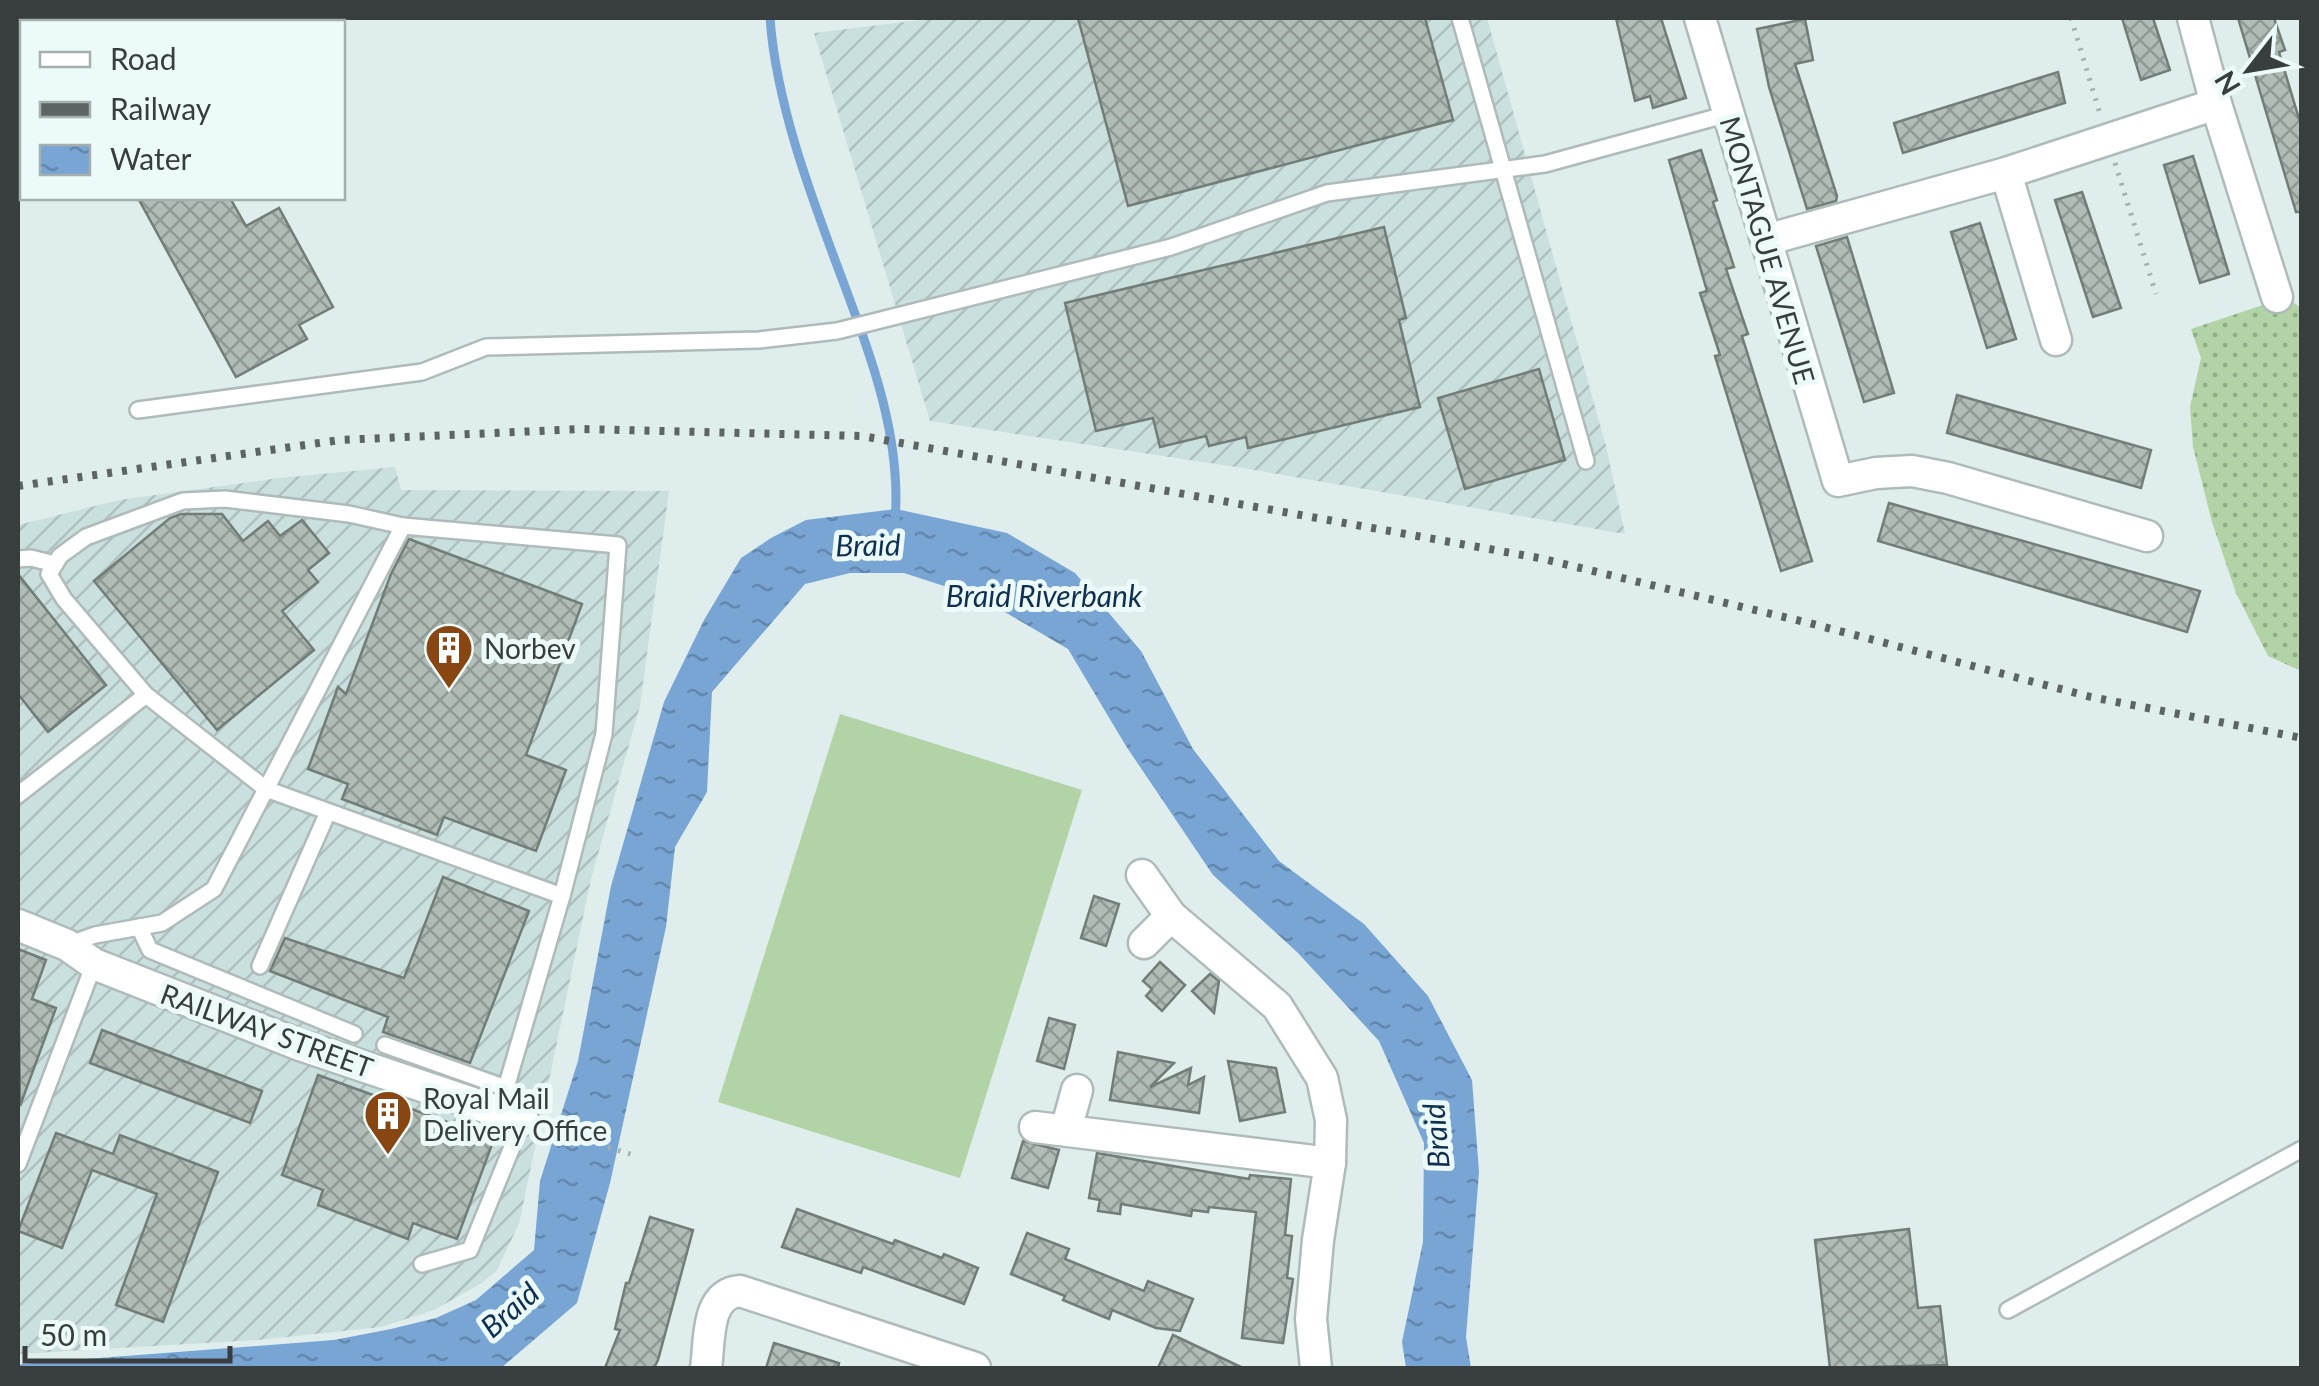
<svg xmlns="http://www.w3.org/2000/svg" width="2319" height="1386" viewBox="0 0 2319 1386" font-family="Lato,sans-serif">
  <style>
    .industrial { fill: url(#industrial-furrows) }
    .grass { fill: url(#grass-dots) }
    .pitch { fill: #b1d3a6 }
    .water { fill: url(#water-ripples) }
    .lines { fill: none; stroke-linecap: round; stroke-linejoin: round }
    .stream { stroke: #78a5d4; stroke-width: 9 }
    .building { fill: url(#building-cross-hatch); stroke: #737d78; stroke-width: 2.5 }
    .lane-casing { stroke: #aebbba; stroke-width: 20 }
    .street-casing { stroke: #aebbba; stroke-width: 35 }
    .primary-casing { stroke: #aebbba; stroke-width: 52 }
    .path { stroke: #a6b1b0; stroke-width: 5; stroke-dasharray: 2.5 8; stroke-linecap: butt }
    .lane { stroke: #fff; stroke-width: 15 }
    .street { stroke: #fff; stroke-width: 30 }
    .primary { stroke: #fff; stroke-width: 48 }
    .rail { stroke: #5d6564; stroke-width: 8; stroke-dasharray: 5 10; stroke-linecap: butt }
    .labels { text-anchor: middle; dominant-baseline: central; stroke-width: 10; stroke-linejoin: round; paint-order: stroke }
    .street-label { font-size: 28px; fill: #383e3d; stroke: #edfafa }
    .poi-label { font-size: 28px; fill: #383e3d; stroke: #edfafa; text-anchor: start }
    .water-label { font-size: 30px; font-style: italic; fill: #0f3050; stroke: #edfafa }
  </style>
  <defs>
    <pattern id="industrial-furrows" width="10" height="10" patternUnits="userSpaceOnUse" patternTransform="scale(2.5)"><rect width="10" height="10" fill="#cae0df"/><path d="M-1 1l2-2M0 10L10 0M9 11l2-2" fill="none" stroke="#aec1c0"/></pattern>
    <pattern id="grass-dots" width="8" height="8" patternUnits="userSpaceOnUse" patternTransform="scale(2.5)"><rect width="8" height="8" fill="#b1d3a6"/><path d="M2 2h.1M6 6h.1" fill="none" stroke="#91ad88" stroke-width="1.8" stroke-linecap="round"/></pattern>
    <pattern id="water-ripples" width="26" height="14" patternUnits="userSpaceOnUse" patternTransform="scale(2.5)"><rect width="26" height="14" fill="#78a5d4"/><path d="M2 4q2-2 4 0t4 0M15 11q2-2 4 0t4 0" fill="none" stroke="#6388ad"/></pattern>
    <pattern id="building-cross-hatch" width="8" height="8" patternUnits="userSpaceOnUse" patternTransform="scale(2.5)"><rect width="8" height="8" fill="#b0bcb6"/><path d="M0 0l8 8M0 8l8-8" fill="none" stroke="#909a95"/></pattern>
  </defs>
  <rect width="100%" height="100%" fill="#dfedec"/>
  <g class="industrial">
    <path d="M936,18H1487L1606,446L1625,534L1243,468L930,421L814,33Z"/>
    <path d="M395,467L401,490L669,491L640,706L591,879L519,1224L497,1270L482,1283L434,1310L381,1327L258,1340L18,1354V525L119,500L279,478Z"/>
  </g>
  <path class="grass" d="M2290,300L2301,308V671L2268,656L2236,593L2212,522L2193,447L2190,407L2201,358L2191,329L2269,303Z"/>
  <path class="pitch" d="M840,714L1082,790L960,1178L718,1102Z"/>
  <path class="water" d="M896,509L1007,533L1075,573L1141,651L1193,749L1279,861L1364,924L1428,996L1472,1080L1479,1172L1466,1337L1471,1368H1406L1402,1342L1423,1242L1424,1143L1379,1041L1298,953L1213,875L1126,746L1068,649L981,598L904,573H850L805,584L712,692L707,792L675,847L666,927L610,1183L577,1303L501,1368H18L21,1364L334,1340L391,1329L436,1318L476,1300L534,1250L540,1181L578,1061L611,886L664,702L704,620L741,558L771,538L806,520Z"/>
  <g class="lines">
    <path class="stream" d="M770,18C776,103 811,196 841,276C870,354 902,436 895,521"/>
  </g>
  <g class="building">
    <path d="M1078,18H1425L1453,120L1128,206Z"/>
    <path d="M1616,18H1661L1686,98L1653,108L1650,96L1635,101Z"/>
    <path d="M2122,18H2153L2170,70L2141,80Z"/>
    <path d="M2238,18H2274L2285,50L2279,52L2302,129V212H2296Z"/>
    <path d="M1805,19L1813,60L1795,64L1837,196L1836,201L1807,209L1769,87L1757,29Z"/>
    <path d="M2058,72L2065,103L1903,153L1894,123Z"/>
    <path d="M1701,150L1717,200L1713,202L1734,267L1726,269L1748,334L1742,336L1812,561L1781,571L1715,356L1720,355L1700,293L1707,291L1669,160Z"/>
    <path d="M2193,156L2229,274L2200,283L2164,165Z"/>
    <path d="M2082,192L2121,308L2093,317L2055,200Z"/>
    <path d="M138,198H230L246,226L279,208L333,307L299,325L307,339L236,377Z"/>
    <path d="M1980,223L2016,339L1987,348L1951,232Z"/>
    <path d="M1384,227L1406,318L1399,320L1420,407L1248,448L1246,437L1209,446L1206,436L1160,447L1153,418L1096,431L1065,303Z"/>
    <path d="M1847,237L1894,393L1864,402L1816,246Z"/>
    <path d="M1539,369L1565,460L1465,489L1438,398Z"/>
    <path d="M1957,395L2151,450L2141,488L1947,433Z"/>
    <path d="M1889,503L2200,591L2187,632L1878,541Z"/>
    <path d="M181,514H222L243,541L268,521L280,536L302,520L329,553L308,570L318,582L282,611L314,650L217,730L94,581L170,518Z"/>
    <path d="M409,539L582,604L526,755L566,770L536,851L444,817L437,835L342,799L348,784L308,769L338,687L346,694L391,574Z"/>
    <path d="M18,574L106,685L48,732L18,694Z"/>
    <path d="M443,877L529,911L470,1063L383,1032L388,1017L270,971L285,938L404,978Z"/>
    <path d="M1094,896L1119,904L1106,946L1081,938Z"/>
    <path d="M18,949L46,960L32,999L56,1008L20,1106Z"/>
    <path d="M1160,962L1185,985L1162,1011L1146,996L1152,989L1143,981Z"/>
    <path d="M1210,974L1219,981L1214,1013L1192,991Z"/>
    <path d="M1049,1018L1075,1025L1064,1069L1037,1061Z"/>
    <path d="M102,1030L262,1091L250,1123L90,1063Z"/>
    <path d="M1118,1052L1174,1063L1150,1087L1191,1068L1188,1085L1204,1077L1199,1113L1110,1100Z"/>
    <path d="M1228,1061L1276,1068L1285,1112L1240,1121Z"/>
    <path d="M318,1075L494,1139L457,1239L413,1223L408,1239L318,1205L323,1190L282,1175Z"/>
    <path d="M56,1133L113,1154L120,1135L218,1172L163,1322L116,1305L157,1194L92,1170L62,1248L18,1231Z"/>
    <path d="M1023,1141L1059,1150L1048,1188L1012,1178Z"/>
    <path d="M1097,1153L1249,1179L1250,1175L1291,1179L1285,1235L1292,1236L1287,1278L1293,1279L1283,1343L1242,1338L1256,1212L1209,1207L1208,1212L1192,1210L1191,1216L1121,1204L1120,1214L1098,1211L1100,1200L1089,1198Z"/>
    <path d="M797,1209L893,1244L895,1240L942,1258L944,1254L978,1268L964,1304L863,1267L861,1273L782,1247Z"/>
    <path d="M650,1217L693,1230L658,1360L654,1368H605L620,1330L615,1329L626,1283H629Z"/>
    <path d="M1909,1229L1918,1308L1940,1306L1947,1365L1830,1368L1815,1240Z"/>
    <path d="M1027,1233L1069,1249L1065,1259L1144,1291L1148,1281L1193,1299L1180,1331L1156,1328L1112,1310L1109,1319L1063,1300L1065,1296L1011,1274Z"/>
    <path d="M1173,1335L1243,1368H1158Z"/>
    <path d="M774,1343L839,1363L838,1368H766Z"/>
  </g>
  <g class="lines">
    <g class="lane-casing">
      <g id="lane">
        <path d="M1460,18L1586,461"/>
        <path d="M138,410L422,372L486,347L759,340L837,331L1171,247L1327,193L1545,164L1728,114"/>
        <path d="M18,559L31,558L55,564"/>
        <path d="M146,695L64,599L49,574L60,556L86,537L183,501L225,499L349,514L403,526"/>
        <path d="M18,795L146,695L266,789L562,896"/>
        <path d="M139,927L150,950L354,1034"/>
        <path d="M67,945L95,935L162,923L214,889L403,526L618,545L604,734L562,896L506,1088L385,1045"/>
        <path d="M260,966L328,812"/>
        <path d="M18,1164L94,964"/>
        <path d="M422,1264L470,1250L523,1120"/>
        <path d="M2008,1310L2302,1149"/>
      </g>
    </g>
    <g class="street-casing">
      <g id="street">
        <path d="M1700,18L1838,481L1876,473L1912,471L1948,478L2147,536"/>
        <path d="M2193,18L2216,104L2277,297"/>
        <path d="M2006,173L2056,340"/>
        <path d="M1766,240L2006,173L2216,104"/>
        <path d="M1142,875L1171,916L1277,1006L1322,1078L1331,1120L1330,1163L1318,1240L1311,1319L1316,1368"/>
        <path d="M18,925L67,945L94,964L300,1045L523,1120"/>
        <path d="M1144,943L1171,916"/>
        <path d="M1035,1127L1330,1163"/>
        <path d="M1066,1130L1077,1090"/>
        <path d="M706,1368C710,1342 705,1294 740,1291L975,1368"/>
      </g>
    </g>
    <g class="primary-casing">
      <g id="primary">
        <path d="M59,22L65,18"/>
        <path d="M18,58L22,54"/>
      </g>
    </g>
    <g class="path">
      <path d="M2071,18L2100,114"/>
      <path d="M2115,163L2156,294"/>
      <path d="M548,1128L636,1156"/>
    </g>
    <use href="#lane" class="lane"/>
    <use href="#street" class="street"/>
    <use href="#primary" class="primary"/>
    <path class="rail" d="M18,486L340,440L582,429L862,436L1539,558L1809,623L2091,697L2302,738"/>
  </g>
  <defs>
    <g id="building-pin" transform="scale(2.5)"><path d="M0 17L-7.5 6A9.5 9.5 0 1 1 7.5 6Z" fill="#884712" stroke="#edfafa"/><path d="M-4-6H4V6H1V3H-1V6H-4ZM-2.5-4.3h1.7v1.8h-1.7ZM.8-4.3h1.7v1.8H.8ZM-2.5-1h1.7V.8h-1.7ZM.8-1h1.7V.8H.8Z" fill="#fff"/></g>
  </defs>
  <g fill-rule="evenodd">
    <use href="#building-pin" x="449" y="648"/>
    <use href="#building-pin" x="388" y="1114"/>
  </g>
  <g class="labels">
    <g class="street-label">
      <text transform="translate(1768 250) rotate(74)">MONTAGUE AVENUE</text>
      <text transform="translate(267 1030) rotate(20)">RAILWAY STREET</text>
    </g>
    <g class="poi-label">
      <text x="484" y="648">Norbev</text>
      <text x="423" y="1098">Royal Mail<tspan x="423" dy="32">Delivery Office</tspan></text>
    </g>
    <g class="water-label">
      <text transform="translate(868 544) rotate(-1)">Braid</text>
      <text x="1044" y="595">Braid Riverbank</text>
      <text transform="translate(1435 1136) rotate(-95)">Braid</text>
      <text transform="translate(509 1309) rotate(-41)">Braid</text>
    </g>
  </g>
  <rect width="2319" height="1386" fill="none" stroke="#383e3d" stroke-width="40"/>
  <rect x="20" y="20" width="325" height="180" fill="#edfafa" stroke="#a5afae" stroke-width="2.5"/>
  <rect x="40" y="52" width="50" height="15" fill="#ffffff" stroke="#a5afae" stroke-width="2.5"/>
  <text x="110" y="70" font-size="30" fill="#383e3d">Road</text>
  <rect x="40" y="102" width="50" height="15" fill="#5d6564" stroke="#a5afae" stroke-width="2.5"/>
  <text x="110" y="120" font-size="30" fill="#383e3d">Railway</text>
  <rect x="40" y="145" width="50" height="30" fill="url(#water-ripples)" stroke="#a5afae" stroke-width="2.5"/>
  <text x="110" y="170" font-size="30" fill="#383e3d">Water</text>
  <g transform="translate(2249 70) rotate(239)" stroke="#edfafa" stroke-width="8" paint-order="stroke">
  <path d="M0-8L18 38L0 25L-18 38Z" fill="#383e3d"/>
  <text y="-15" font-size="28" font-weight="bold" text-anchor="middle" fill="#383e3d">N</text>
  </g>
  <path d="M25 1346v15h205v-15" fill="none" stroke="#383e3d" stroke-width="5"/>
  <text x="40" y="1346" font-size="30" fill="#383e3d" stroke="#edfafa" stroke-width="8" paint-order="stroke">50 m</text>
</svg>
